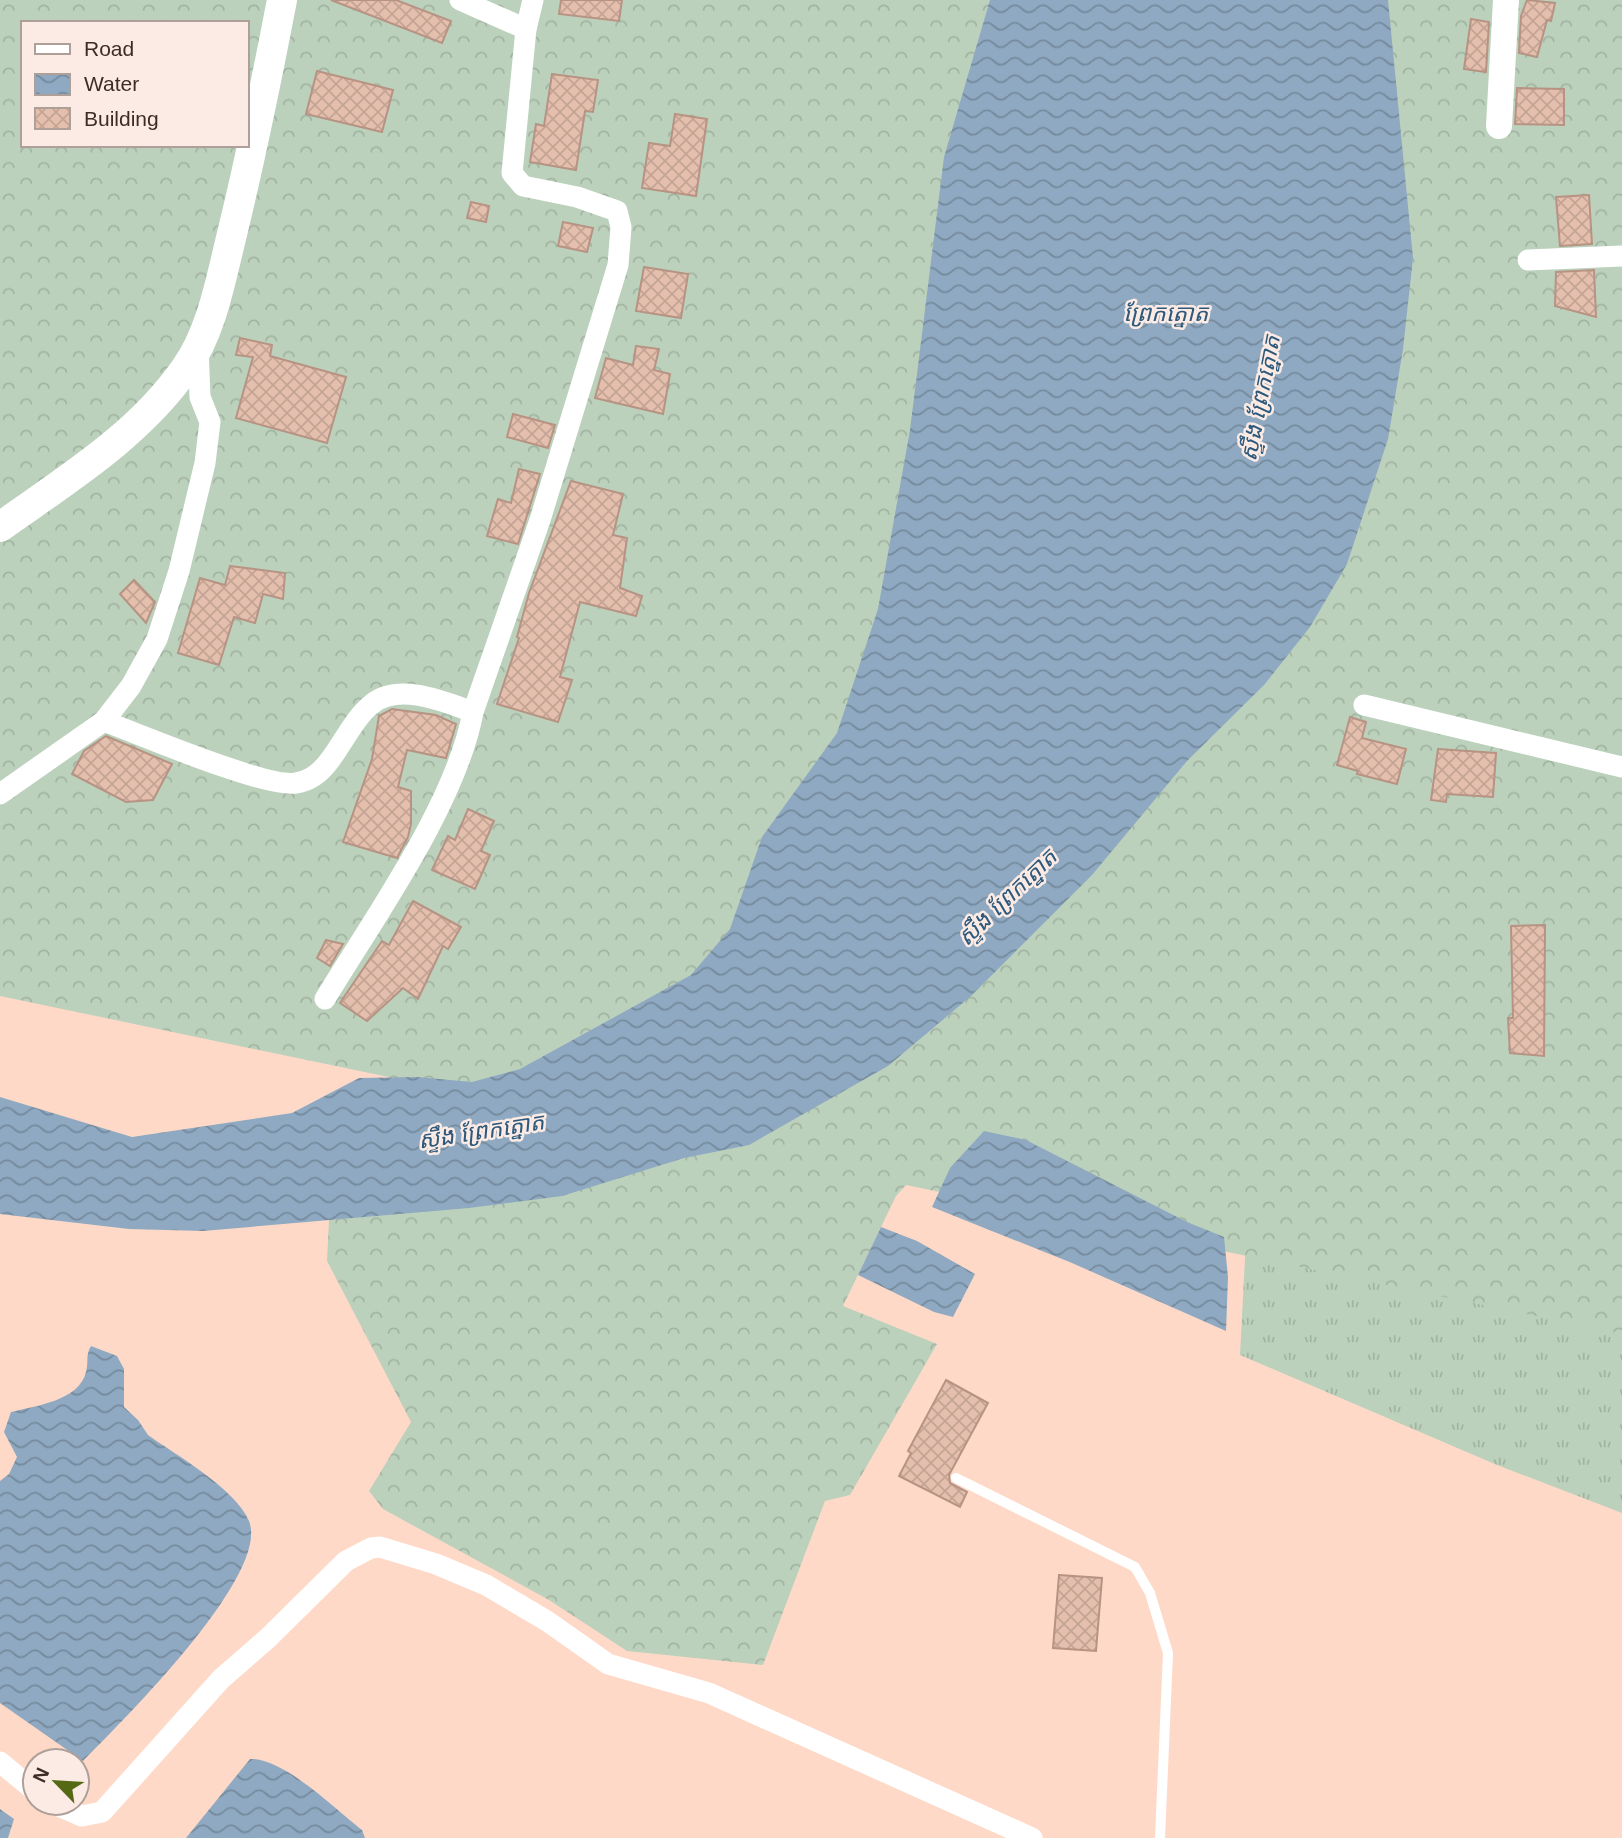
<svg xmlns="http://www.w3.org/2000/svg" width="1622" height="1838" viewBox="0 0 1622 1838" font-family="Helvetica,'Noto Sans Khmer',sans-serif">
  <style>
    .grass { fill: url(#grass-tufts) }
    .forest { fill: url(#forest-crowns); fill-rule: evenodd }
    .water { fill: url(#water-waves) }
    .building { fill: url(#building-cross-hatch); stroke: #b79383; stroke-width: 2 }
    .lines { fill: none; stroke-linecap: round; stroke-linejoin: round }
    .service { stroke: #fff; stroke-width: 10 }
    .minor { stroke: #fff; stroke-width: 21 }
    .tertiary { stroke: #fff; stroke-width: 26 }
    .secondary { stroke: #fff; stroke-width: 30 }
    .labels { text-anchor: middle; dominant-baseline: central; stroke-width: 5; stroke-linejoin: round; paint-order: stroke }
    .water-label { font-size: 23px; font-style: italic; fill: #2d597d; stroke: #fbebe4 }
  </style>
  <defs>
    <pattern id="grass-tufts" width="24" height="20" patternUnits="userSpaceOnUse" patternTransform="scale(1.75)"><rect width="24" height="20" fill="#bbd1bc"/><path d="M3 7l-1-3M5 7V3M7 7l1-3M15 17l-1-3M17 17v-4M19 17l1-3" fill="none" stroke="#a2b4a1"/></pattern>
    <pattern id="forest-crowns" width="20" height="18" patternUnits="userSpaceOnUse" patternTransform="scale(1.75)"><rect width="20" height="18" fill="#bbd1bc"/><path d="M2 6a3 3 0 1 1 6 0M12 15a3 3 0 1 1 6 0" fill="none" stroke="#a2b4a1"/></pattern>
    <pattern id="water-waves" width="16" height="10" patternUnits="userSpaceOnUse" patternTransform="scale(1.75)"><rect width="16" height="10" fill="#8ea9c1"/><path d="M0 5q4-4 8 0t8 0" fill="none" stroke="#758a9d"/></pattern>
    <pattern id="building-cross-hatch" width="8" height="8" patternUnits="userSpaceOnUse" patternTransform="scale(1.75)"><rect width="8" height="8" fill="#e4bfad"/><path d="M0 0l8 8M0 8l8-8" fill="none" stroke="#c4a495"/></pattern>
  </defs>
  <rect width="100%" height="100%" fill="#ffd9c7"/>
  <path class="grass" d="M1622,1230V1513L1497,1465L1240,1355L1246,1239Z"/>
  <path class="forest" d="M0,0H1622V1334L906,1185L896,1196L843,1306L937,1344L850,1495L825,1501L763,1665L627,1651L549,1600L383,1509L369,1491L411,1422L327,1261L329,1220L387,1213L729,1148L0,996ZM23,23H247V145H23Z"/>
  <g class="water">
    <path d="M990,0H1388L1413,258L1403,349L1388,439L1347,564L1310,627L1264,685L1187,761L1092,875L971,996L888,1066L749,1145L684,1158L562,1196L469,1208L203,1231L129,1229L0,1214V1097L132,1137L292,1113L359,1078L417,1077L472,1082L520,1069L691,975L730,929L762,837L837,733L878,609L910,430L944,157Z"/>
    <path d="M984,1131L1026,1140L1187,1222L1224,1237L1228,1277L1226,1331L1072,1263L932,1207L950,1168Z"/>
    <path d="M881,1227L917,1241L975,1274L953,1317L934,1312L858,1275Z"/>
    <path d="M91,1346L117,1356L124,1369V1407L138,1420L148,1435C176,1455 236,1489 249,1521C271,1575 120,1723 83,1761L0,1703V1481L9,1474L17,1457L4,1432L11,1412C35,1406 79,1401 86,1372C89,1362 85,1356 91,1346Z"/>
    <path d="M250,1759C284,1758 335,1809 362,1830L365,1838H186Z"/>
    <path d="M0,1809L14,1819L8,1838H0Z"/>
  </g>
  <g class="building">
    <path d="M331,0H396L451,21L442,43Z"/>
    <path d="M561,0H622L619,21L559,14Z"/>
    <path d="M1527,0L1555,3L1551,21L1547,20L1537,57L1519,53L1521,16Z"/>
    <path d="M1471,19L1489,22L1486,72L1464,69Z"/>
    <path d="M317,71L393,90L382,132L306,114Z"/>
    <path d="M552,74L598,80L593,112L585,111L576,170L530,162L536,124L544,126Z"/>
    <path d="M1517,88L1564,89V125L1515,124Z"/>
    <path d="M675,114L707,119L696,196L642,188L649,143L670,146Z"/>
    <path d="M1589,195L1592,244L1560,246L1556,197Z"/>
    <path d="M471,202L489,206L486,222L467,218Z"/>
    <path d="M563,222L593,228L587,252L558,246Z"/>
    <path d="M644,267L688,274L681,318L636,311Z"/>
    <path d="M1594,270L1596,317L1555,306L1556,272Z"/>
    <path d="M240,338L272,345L270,356L346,377L327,443L236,418L253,357L236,355Z"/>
    <path d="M636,346L659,349L654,370L670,374L663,414L595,398L606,358L633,365Z"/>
    <path d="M513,414L555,425L548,448L507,437Z"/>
    <path d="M519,469L540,474L518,544L487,536L498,499L511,503Z"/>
    <path d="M571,481L623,494L613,535L627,538L620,588L642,596L636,616L580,602L560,677L572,680L558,722L497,704L519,638L517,637L529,593Z"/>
    <path d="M230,566L285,573L283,599L263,594L255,623L234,617L219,665L178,653L200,578L225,585Z"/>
    <path d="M134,580L155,602L146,623L120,594Z"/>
    <path d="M392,709L436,715L456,724L446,758L407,750L398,787L411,791V824L408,837L397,858L343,842L372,759L379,716Z"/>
    <path d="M1350,717L1366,722L1362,738L1406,749L1397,784L1357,774L1358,771L1337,765Z"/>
    <path d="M106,736L172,764L153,800L126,802L72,774L84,751Z"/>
    <path d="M1438,749L1496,753L1493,797L1447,794L1446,802L1431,800Z"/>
    <path d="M468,809L494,821L481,851L490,855L475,889L432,870L448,836L455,840Z"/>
    <path d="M413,901L461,927L448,949L443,946L418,999L403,988L367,1021L340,1003L382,941L389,945Z"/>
    <path d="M1545,925L1544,1056L1510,1053L1508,1018H1513L1511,926Z"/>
    <path d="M326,940L343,944L330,966L317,958Z"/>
    <path d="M946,1380L988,1403L949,1475L950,1483L967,1492L960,1507L899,1476L911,1453L908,1451Z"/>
    <path d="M1059,1575L1102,1578L1096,1651L1053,1648Z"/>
  </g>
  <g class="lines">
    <path class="service" d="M956,1478L1135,1567L1150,1593L1168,1653L1160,1838"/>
    <g class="minor">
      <path d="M460,0L526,29"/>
      <path d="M1528,260L1622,256"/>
      <path d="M1364,705L1622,767"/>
      <path d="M104,721C138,734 268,789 296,783C310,781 322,771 330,760C343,743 355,717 372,704C399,682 445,702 473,712"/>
      <path d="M0,794L104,721L131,686L157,639L179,571L205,463L210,422L200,397L198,346"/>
      <path d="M325,999C374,918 456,804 473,712L540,520L618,265L621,227L617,211L577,197L523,186L512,173L526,29L533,0"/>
      <path d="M0,1762L35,1791"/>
      <path d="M52,1803L82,1816L102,1812L221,1679L268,1638L346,1561L371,1548L380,1547L436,1564L486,1585L547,1621L608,1664L709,1693L1032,1838"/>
    </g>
    <path class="tertiary" d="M1499,126L1506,0"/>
    <path class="secondary" d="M0,527C66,480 138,436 185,369C212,332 221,278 232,234C251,156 267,78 282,0"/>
  </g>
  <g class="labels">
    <g class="water-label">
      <text x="1166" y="313">ព្រែកត្នោត</text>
      <text transform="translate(1260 398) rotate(-79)">ស្ទឹង ព្រែកត្នោត</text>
      <text transform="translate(1007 897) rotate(-44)">ស្ទឹង ព្រែកត្នោត</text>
      <text transform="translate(481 1131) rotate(-9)">ស្ទឹង ព្រែកត្នោត</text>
    </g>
  </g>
  <rect x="21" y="21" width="228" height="126" fill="#fbebe4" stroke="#ae9f98" stroke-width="2"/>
  <rect x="35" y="44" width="35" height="10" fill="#ffffff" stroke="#ae9f98" stroke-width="2"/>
  <text x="84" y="56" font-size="21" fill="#3b2d26">Road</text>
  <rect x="35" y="74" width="35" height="21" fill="url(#water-waves)" stroke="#ae9f98" stroke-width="2"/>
  <text x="84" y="91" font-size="21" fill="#3b2d26">Water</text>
  <rect x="35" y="108" width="35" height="21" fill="url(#building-cross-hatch)" stroke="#ae9f98" stroke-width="2"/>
  <text x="84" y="126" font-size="21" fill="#3b2d26">Building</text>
  <g transform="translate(56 1782) rotate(295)"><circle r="33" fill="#fbebe4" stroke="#ae9f98" stroke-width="2"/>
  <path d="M0-5L12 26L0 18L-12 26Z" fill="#556814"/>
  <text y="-10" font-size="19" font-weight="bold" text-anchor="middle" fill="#3b2d26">N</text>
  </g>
</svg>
